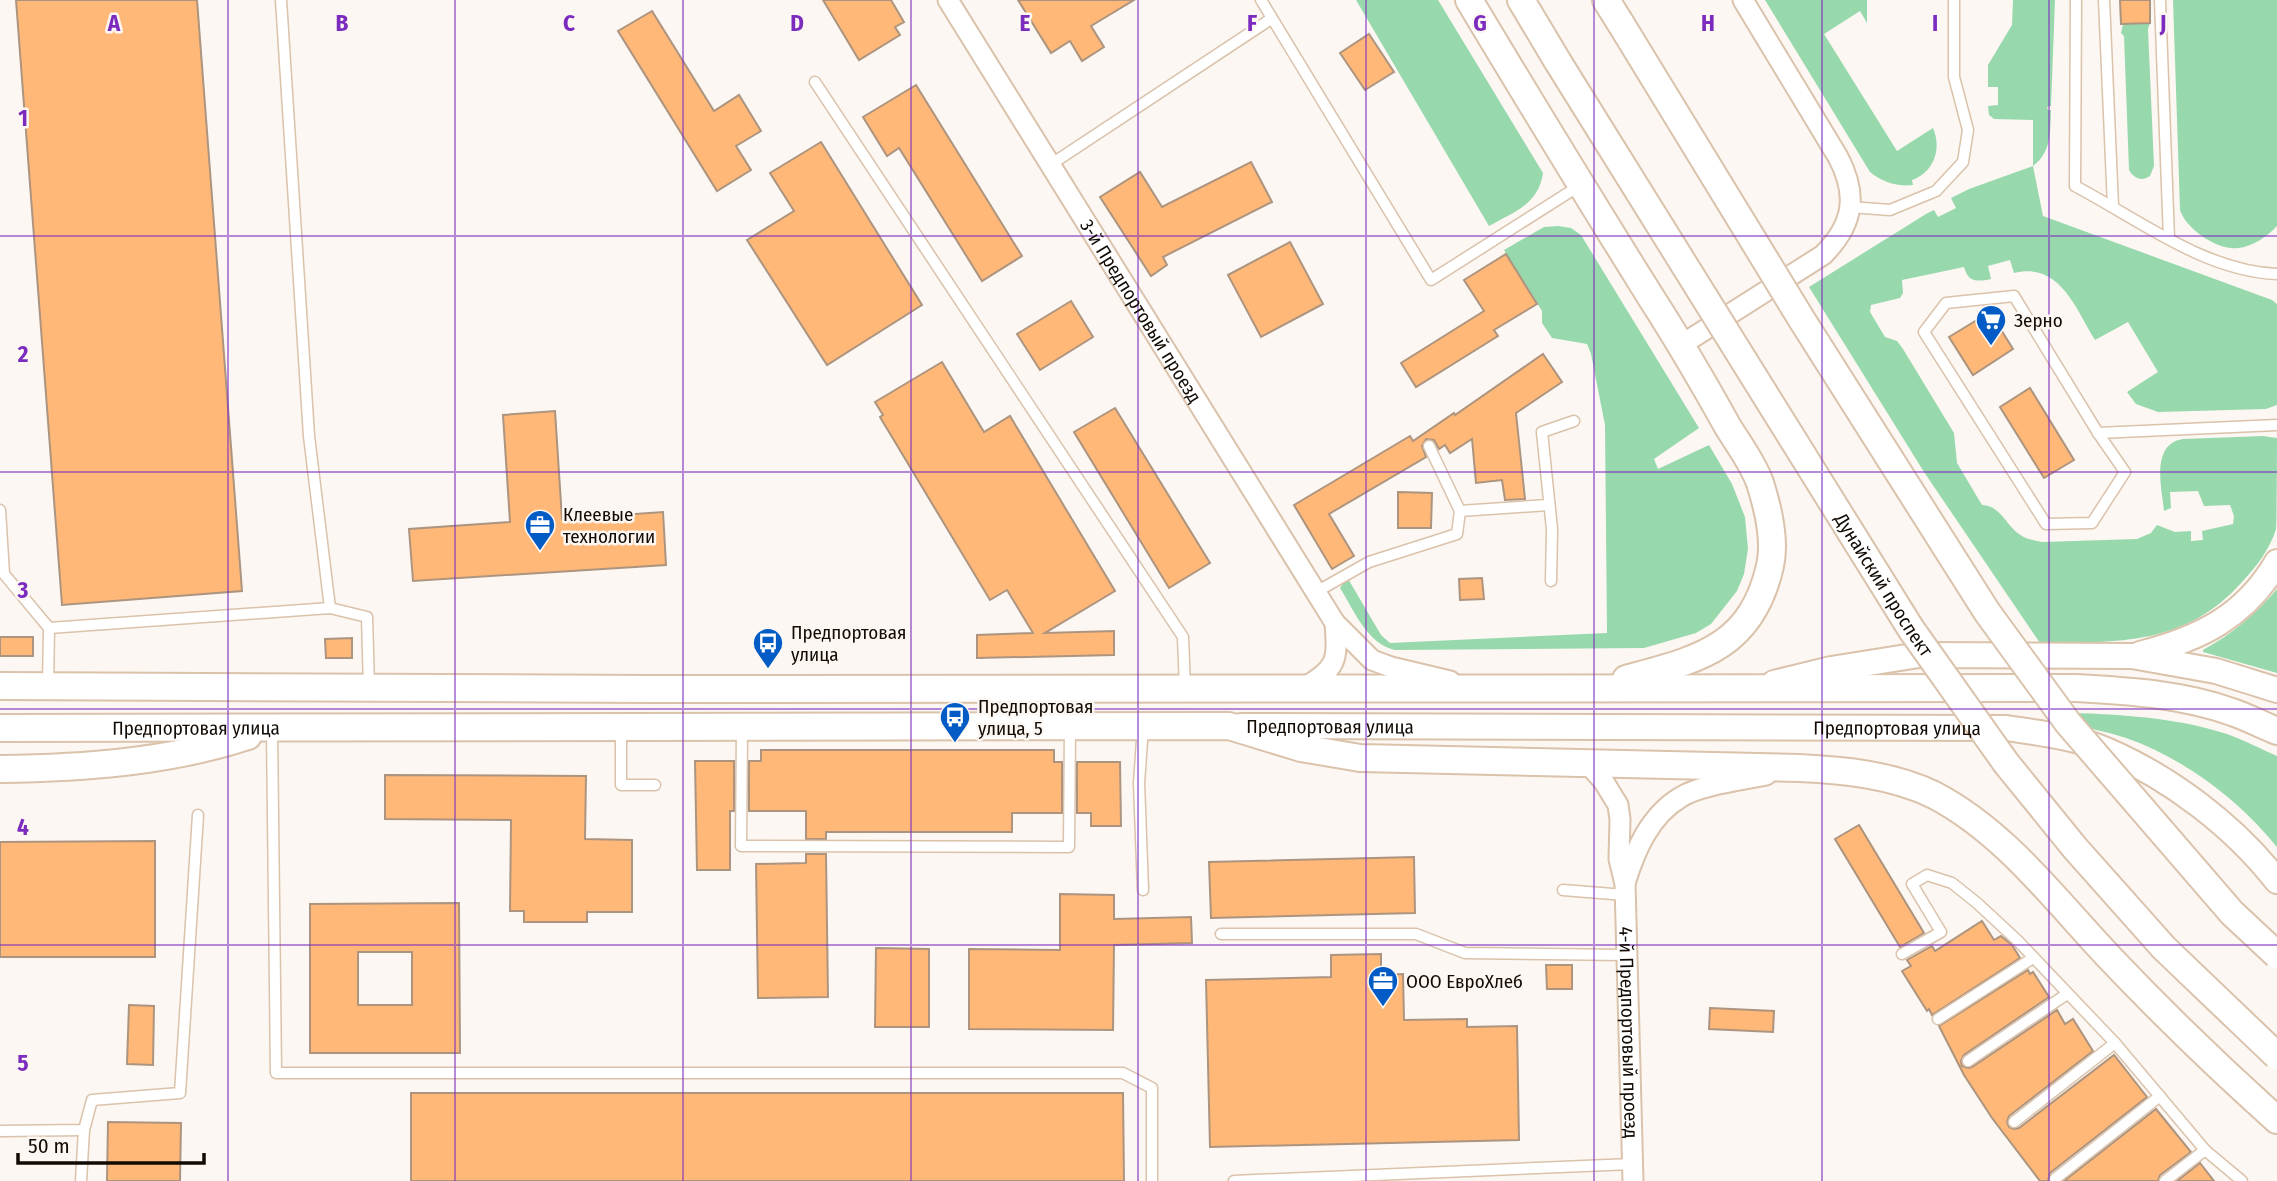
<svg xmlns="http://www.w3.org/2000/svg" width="2277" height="1181" viewBox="0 0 2277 1181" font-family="'Fira Sans Condensed',sans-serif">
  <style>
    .green { fill: #98d8ad }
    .building { fill: #ffb877; stroke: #ad947f; stroke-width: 2; fill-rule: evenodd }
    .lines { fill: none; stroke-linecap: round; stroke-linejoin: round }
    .service-casing { stroke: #dac2ab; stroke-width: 13 }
    .minor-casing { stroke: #dac2ab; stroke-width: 23 }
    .tertiary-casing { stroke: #dac2ab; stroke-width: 28 }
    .secondary-casing { stroke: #dac2ab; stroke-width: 30 }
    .service { stroke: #fff; stroke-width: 10 }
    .minor { stroke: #fff; stroke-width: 19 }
    .tertiary { stroke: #fff; stroke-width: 24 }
    .secondary { stroke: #fff; stroke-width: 26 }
    .secondary-bridge-casing { stroke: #dac2ab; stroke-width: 30; stroke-linecap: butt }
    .secondary-bridge { stroke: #fff; stroke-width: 26 }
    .grid { fill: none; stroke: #7b2cbf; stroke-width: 2; stroke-opacity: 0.55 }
    .labels { text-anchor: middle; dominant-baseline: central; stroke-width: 5; stroke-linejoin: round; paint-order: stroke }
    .street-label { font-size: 19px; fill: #120a03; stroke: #fcf7f2 }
    .poi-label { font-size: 19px; fill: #120a03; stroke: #fcf7f2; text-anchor: start }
    .grid-label { font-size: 23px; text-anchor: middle; font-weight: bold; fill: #7b2cbf; stroke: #fcf7f2; stroke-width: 5; stroke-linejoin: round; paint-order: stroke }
  </style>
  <rect width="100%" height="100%" fill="#fcf7f2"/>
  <g class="green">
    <path d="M1356,0H1438L1543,173C1538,205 1515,211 1489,226Z"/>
    <path d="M1765,0H1867V23L1860,11L1824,34L1897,151L1933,128C1942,149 1934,172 1912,180L1913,185C1898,187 1882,182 1870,172Z"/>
    <path d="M2013,0H2055L2051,106L2047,107L2048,110H2051C2050,131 2052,152 2033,166L2043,216L2272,300L2277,304V405L2266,409L2158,412L2136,404L2127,392L2158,372L2128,322L2095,340C2075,308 2060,262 2014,273L2010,260L1988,266L1991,279C1976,282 1968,282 1964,267L1902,280L1903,293L1900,298L1871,305L1870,312L1885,337L1897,341L1903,349L1954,433L1957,463L1982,505C2001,506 2005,524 2019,534C2025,539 2034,540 2042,542L2137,539L2151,533L2157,525L2175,532L2191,531V541L2203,540L2202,531L2233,524L2234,516L2230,505L2204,506L2198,491L2170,492L2171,508L2164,511C2162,489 2150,444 2183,439L2263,436L2277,438C2277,459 2277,512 2276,529C2270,549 2256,567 2242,582C2185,646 2118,642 2040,643L1924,472L1809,287L1926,214L1934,210L1938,217L1956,208L1951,198L1969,189L2033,166V120L1994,119L1989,115L1988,106L1998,105V87H1988V65L2012,25Z"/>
    <path d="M2173,0H2277V226C2268,236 2252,247 2238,248C2218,251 2186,229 2180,210Z"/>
    <path d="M2150,23L2148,29L2154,166L2150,176C2141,182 2134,178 2129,170L2124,36L2121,33L2123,24Z"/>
    <path d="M1558,226L1571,228L1581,235L1699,428L1654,459L1658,469L1709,445L1732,484L1745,517L1748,549L1744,574L1737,591L1711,624L1696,633L1644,648L1395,650C1367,644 1354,610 1340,588L1347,577L1381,635L1390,643L1607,633L1605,425L1591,354L1587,344L1552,338L1542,323V311L1504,250L1544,227Z"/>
    <path d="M2277,589V673L2203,652V650C2232,634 2255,615 2277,589Z"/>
    <path d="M2045,712C2107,714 2168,715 2227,734C2244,740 2261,749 2277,756V847C2239,800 2184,758 2126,738C2101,729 2068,727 2045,712Z"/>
  </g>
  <g class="building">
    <path d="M16,0H197L242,591L62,605Z"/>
    <path d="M823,0H891L904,22L895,27L900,35L859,60Z"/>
    <path d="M1018,0H1134L1091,26L1104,47L1082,61L1070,41L1051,53Z"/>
    <path d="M2120,0H2150V23L2121,24Z"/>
    <path d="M652,11L714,111L739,95L761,131L736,146L751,170L717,191L618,31Z"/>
    <path d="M1369,34L1394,72L1365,90L1340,53Z"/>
    <path d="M916,85L1022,256L982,281L899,148L887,156L863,117Z"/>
    <path d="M821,142L922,305L827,365L747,240L794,211L770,173Z"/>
    <path d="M1251,162L1272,202L1163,257L1167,265L1151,276L1100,197L1140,172L1162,207Z"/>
    <path d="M1290,242L1323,304L1261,337L1228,275Z"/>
    <path d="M1506,254L1537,304L1494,330L1498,336L1416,387L1401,363L1484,311L1464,280Z"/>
    <path d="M1071,301L1093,337L1040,370L1017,334Z"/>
    <path d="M1990,312L2013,349L1973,375L1949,337Z"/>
    <path d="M1543,354L1562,382L1516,413L1525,499L1505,500L1502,480L1476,483L1472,439L1450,453L1445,445L1439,449L1434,440L1426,439L1422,446L1426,457L1329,514L1354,556L1332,569L1294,505L1410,436L1413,441L1454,413L1455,415Z"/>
    <path d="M942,362L984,432L1010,416L1115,591L1045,633L1114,631V655L977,658V635L1033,633L1007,590L990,600L880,417L883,415L875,402Z"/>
    <path d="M2030,388L2074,460L2044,478L2000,407Z"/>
    <path d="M1115,408L1210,563L1169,588L1074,432Z"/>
    <path d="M555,411L562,519L663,512L666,565L413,581L409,529L510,522L503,415Z"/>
    <path d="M1398,492L1432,493L1431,528H1398Z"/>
    <path d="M1482,578L1484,599L1460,600L1459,579Z"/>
    <rect x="0" y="637" width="33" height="19"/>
    <path d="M352,638V658H326L325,639Z"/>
    <path d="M761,750H1054V762H1062V813H1012V832H826V839H806V811H749V761H761Z"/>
    <path d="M695,761H734V811H730V870H697Z"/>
    <path d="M1077,762H1120L1121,826H1091V813H1077Z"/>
    <path d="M385,775L586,776L585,839L632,840V912H587V922H524V911H510L511,820L385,819Z"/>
    <path d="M1859,825L1924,933L1900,947L1835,839Z"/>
    <path d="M155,841V957H0V842Z"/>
    <path d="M806,854H826L828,997L758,998L756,864L806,863Z"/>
    <path d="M1414,857L1415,913L1211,918L1209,862Z"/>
    <path d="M1060,894L1114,895V919L1191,917L1192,943L1114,945L1113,1030L969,1029V949L1060,950Z"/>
    <path d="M459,903L460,1053H310V904ZM358,952H412V1005H358Z"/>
    <path d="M1982,921L1994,940L2001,936L2012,945L2020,958L1932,1015L1929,1009L1927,1011L1902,971L1911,966L1907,960L1932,946L1935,951Z"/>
    <path d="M876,948L929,949V1027H875Z"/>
    <path d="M1381,954V975L1403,974L1404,1020L1467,1019V1027L1517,1026L1519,1140L1210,1147L1206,980L1331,977V955Z"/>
    <path d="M1546,965H1572V989H1547Z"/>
    <path d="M2028,970L2030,974L2033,972L2049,997L1964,1055L1961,1061L1962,1066L1968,1068L1972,1067L2057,1010L2065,1024L2073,1019L2093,1051L2009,1116L2007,1122L2009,1127L2014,1129L2019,1128L2114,1055L2147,1097L2050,1173L2048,1181H2040L1992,1118L1964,1075L1939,1026Z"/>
    <path d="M129,1005L154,1006L153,1065L127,1064Z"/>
    <path d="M1710,1008L1774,1011L1773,1032L1709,1029Z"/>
    <path d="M411,1093H1123L1124,1181H411Z"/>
    <path d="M2156,1109L2191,1152L2160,1175L2158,1181H2064Z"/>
    <path d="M108,1122L181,1123L180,1181H107Z"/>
    <path d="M2200,1163L2214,1181H2177Z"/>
  </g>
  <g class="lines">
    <g class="service-casing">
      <g id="service">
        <path d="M1261,0L1431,280L1579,186"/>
        <path d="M2076,0L2075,186C2138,219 2204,271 2277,274"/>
        <path d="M2104,0L2113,206"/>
        <path d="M2160,0L2169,239"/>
        <path d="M815,82L1183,637L1185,688"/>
        <path d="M1050,165L1271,19"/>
        <path d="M1850,207L1890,210L1936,191L1963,162L1968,130L1954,77V0"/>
        <path d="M2014,296L2098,433L2125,472L2092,523L2046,524L1924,332L1946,303Z"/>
        <path d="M2098,433L2277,425"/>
        <path d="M0,510L4,574L49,628L48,686"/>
        <path d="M1460,511L1548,505"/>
        <path d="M1551,581L1552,529L1542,432L1574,421"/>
        <path d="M1316,592L1369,562L1457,534L1460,511L1429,446"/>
        <path d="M330,608L367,617L369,687"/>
        <path d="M49,628L330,608L309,436L281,0"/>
        <path d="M621,727V785H655"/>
        <path d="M742,729L741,846L1069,847L1070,727"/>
        <path d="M272,730L276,1073H1123L1152,1088V1181"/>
        <path d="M1143,890L1139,783L1143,726"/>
        <path d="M1563,890L1625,895"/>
        <path d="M1221,934H1416L1465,953L1626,955"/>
        <path d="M1902,954L1941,932L1912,884L1927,875L1952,883L1977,903L2018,941L2115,1043L2014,1122"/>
        <path d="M1938,1019L2033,958"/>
        <path d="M2115,1043L2205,1150L2242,1181"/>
        <path d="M1968,1061L2067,994"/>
        <path d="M0,1131L84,1130L92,1100L180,1093L198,815"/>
        <path d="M2055,1179L2160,1096"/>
        <path d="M81,1181L84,1130"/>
        <path d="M1234,1181L1632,1164"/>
        <path d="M2165,1181L2205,1150"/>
      </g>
    </g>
    <g class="minor-casing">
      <g id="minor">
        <path id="s1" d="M948,0L1335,623L1372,660L1391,667L1450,681"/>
        <path d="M1681,345L1823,255C1854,224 1858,195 1838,157L1743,0"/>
        <path d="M1304,688C1337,667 1338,662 1335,623"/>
        <path id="s2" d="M1589,765L1604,782L1618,805L1620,819L1619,859L1625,884L1633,1181"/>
        <path d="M1625,883C1635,851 1649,816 1681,797C1700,785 1743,780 1766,775"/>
      </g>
    </g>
    <g class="tertiary-casing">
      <g id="tertiary">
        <path d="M2140,654C2199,639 2245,617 2277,562"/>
        <path d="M1774,683L1831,669L1919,655L2132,656L2216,671L2277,690"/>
        <path id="s3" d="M1241,726L2006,728C2039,733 2075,737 2106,750C2171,778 2234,826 2277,881"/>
      </g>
    </g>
    <g class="secondary-casing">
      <g id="secondary">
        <path d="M1469,0C1529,100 1590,200 1652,299C1679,341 1704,384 1728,427C1739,445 1753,463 1760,483C1768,508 1776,540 1770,566C1751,649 1698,659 1626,679"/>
        <path d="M1521,0L1558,62"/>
        <path d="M1606,0L1621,24"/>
        <path d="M0,686L649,689L2076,688C2129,691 2182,694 2232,712C2247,717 2262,725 2277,731"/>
        <path id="s4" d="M0,728L1229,726L1301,748L1360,758L1799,768C1844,770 1893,775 1934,795C2005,832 2055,900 2109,957C2163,1014 2219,1068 2277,1120"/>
        <path d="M0,769C83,768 169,762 248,736"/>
      </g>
    </g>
    <use href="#service" class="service"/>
    <use href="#minor" class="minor"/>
    <use href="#tertiary" class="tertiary"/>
    <use href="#secondary" class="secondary"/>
    <g class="secondary-bridge-casing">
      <g id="secondary-bridge">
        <path d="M1621,24L1802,320L1987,612L2068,723L2232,913L2277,955"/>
        <path id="s5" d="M1558,62L1911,629L2006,763L2075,848L2164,948L2277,1056"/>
      </g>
    </g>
    <use href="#secondary-bridge" class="secondary-bridge"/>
  </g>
  <path class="grid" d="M228,0V1181M455,0V1181M683,0V1181M911,0V1181M1138,0V1181M1366,0V1181M1594,0V1181M1822,0V1181M2049,0V1181M0,236H2277M0,472H2277M0,709H2277M0,945H2277"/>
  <defs>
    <g id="supermarket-pin" transform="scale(1.575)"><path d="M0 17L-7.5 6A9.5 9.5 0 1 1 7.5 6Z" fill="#035cc5" stroke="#fcf7f2"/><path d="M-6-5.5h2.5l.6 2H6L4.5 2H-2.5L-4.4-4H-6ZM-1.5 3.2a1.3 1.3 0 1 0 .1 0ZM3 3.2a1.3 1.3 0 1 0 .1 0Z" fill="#fff"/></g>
    <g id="office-pin" transform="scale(1.575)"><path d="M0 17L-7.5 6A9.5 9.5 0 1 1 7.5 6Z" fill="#035cc5" stroke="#fcf7f2"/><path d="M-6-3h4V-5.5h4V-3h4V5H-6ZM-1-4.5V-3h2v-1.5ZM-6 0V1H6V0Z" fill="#fff"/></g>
    <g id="bus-pin" transform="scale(1.575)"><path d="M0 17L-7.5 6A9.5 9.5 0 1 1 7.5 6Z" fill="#035cc5" stroke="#fcf7f2"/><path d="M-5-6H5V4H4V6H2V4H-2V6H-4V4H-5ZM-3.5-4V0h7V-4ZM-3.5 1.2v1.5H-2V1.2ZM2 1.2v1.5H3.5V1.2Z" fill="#fff"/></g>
  </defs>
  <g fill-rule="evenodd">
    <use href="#supermarket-pin" x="1991" y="320"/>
    <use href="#office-pin" x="540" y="525"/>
    <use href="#bus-pin" x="768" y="643"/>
    <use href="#bus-pin" x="955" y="717"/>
    <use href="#office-pin" x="1383" y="981"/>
  </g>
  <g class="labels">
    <g class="street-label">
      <text stroke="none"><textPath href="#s1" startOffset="366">3-й Предпортовый проезд</textPath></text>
      <text stroke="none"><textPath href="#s5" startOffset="616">Дунайский проспект</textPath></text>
      <text stroke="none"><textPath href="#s3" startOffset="89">Предпортовая улица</textPath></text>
      <text stroke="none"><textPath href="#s3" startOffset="656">Предпортовая улица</textPath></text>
      <text stroke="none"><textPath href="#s4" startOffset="196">Предпортовая улица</textPath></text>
      <text stroke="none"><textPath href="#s2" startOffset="278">4-й Предпортовый проезд</textPath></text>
    </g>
    <g class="poi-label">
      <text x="2014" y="320">Зерно</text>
      <text x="563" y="514">Клеевые<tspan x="563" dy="22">технологии</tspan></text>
      <text x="791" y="632">Предпортовая<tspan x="791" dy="22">улица</tspan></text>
      <text x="978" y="706">Предпортовая<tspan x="978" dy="22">улица, 5</tspan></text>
      <text x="1406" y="981">ООО ЕвроХлеб</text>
    </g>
  </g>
  <g class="grid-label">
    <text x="114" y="31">A</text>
    <text x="342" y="31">B</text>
    <text x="569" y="31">C</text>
    <text x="797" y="31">D</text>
    <text x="1025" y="31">E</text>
    <text x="1252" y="31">F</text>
    <text x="1480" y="31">G</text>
    <text x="1708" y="31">H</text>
    <text x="1935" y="31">I</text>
    <text x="2163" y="31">J</text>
    <text x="23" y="126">1</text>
    <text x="23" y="362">2</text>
    <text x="23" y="598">3</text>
    <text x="23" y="835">4</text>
    <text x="23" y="1071">5</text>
  </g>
  <path d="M18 1153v10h186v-10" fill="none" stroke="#120a03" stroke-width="3.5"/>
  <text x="28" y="1153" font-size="21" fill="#120a03" stroke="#fcf7f2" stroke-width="5" paint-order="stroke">50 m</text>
</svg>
